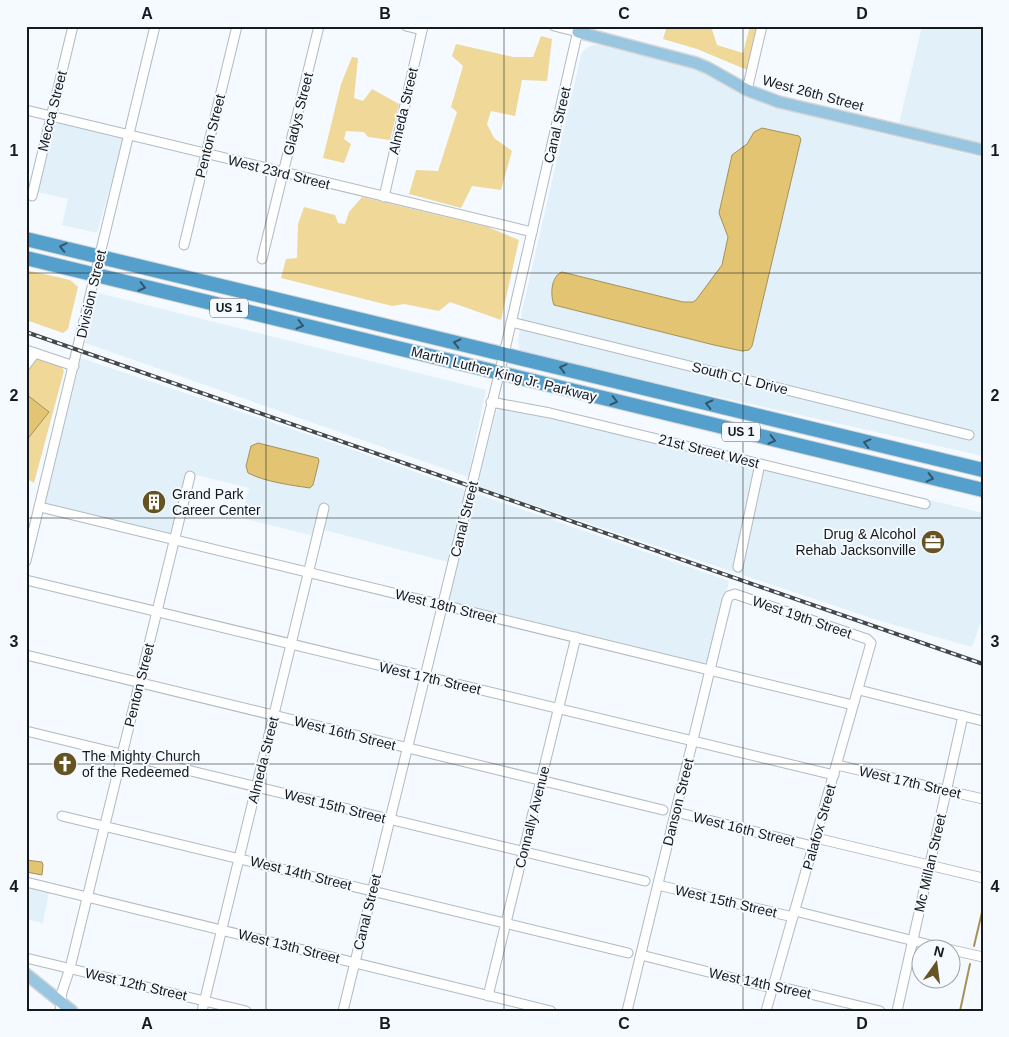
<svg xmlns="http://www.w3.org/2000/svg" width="1009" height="1037" viewBox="0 0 1009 1037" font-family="Arial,sans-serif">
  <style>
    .built { fill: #e2f0f9 }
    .green { fill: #f0d899 }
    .water { fill: #e3c473; stroke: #a69159 }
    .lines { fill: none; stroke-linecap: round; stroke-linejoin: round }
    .stream { stroke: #a69159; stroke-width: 2 }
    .minor-casing { stroke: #b0bac1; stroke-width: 11 }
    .major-casing { stroke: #d5d6d6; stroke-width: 14 }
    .highway-casing { stroke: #d5d6d6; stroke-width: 16 }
    .minor { stroke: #fff; stroke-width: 9 }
    .major { stroke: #98c5e0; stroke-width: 11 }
    .highway { stroke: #549fcb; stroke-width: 14 }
    .rail-casing { stroke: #44484b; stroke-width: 4 }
    .rail { stroke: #f4faff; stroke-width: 2; stroke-dasharray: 5.5; stroke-linecap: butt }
    .oneway { stroke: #32566b }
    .grid { fill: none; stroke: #171a1d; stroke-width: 1; stroke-opacity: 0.55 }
    .labels { text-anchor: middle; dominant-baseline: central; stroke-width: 4; stroke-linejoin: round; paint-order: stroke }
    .shield { fill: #f4faff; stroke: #595d61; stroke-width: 1 }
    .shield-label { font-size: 12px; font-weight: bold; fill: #171a1d }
    .street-label { font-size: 14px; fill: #171a1d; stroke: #f4faff }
    .poi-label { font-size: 14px; fill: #171a1d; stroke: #f4faff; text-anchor: start }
    .neatline { fill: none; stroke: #171a1d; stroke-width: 2 }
    .grid-label { font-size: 16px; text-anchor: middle; font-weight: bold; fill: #171a1d }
  </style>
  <rect width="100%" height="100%" fill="#f4faff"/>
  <g class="built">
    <path d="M922,26H983V144L899,124Z"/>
    <path d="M592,45H598L679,64L708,75L744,96L779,109L983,158V456L527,354L520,350L518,342L522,311L581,55L585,49Z"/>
    <path d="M54,121L124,138L97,233L62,225L68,199L37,192Z"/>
    <path d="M98,293L486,390L468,477L85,343Z"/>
    <path d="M81,358L342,446L466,490L448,562L316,528L314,536L242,518L249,488L196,475L177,545L43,512Z"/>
    <path d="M500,398L654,433L983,513V616L972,647L877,620L477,486Z"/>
    <path d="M475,493L729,581L708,666L448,602Z"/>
    <path d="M26,887L49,892L43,923L26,919Z"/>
  </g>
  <g class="green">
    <path d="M667,26H711L717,45L743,53L750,26H757L747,70L697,49L663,39Z"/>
    <path d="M541,36L552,39L547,81L522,80L515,116L491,111L487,124L494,138L512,151L501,190L472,186L461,208L409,194L416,170L438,171L457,112L451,107L463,66L452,56L456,44L513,57H533Z"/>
    <path d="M352,57L358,58L354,98L363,101L372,89L399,104L390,140L368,137L364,132L346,131L344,139L351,144L344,163L323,158L341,84Z"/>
    <path d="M362,197L488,227L519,240L501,320L450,302L439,311L404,304L392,306L281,278L286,259L297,258L298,224L304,207L335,215L338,223L345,224L349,212Z"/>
    <path d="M26,270L70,280L78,287L68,329L63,333L26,320Z"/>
    <path d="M26,354L61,366L64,371L34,483L26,478Z"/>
  </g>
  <g class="water">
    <path d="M762,128L799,136L801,139L752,346L749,350L742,351L714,345L554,305C550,295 551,276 562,272L683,302H693L696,300L722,265L728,237L719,213L732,155L747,144L754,132Z"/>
    <path d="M26,394L49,412L26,441Z"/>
    <path d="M258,443L318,458L319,461L313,485L310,488C290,485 266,482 248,473L246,466L251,446Z"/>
    <path d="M26,860L42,862L43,865L42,875L26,872Z"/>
  </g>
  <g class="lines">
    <g class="stream">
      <path d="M974,946L983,908"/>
      <path d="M960,1011L970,964"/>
    </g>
    <g class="minor-casing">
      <g id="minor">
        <path d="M406,26L422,30"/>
        <path d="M554,26L578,32"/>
        <path d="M747,90L762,26"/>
        <path d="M26,110L532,232"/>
        <path d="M32,196L73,26"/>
        <path d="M384,197L423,26"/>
        <path d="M184,245L237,26"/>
        <path d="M262,259L319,26"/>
        <path d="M511,322L969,435"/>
        <path d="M26,350L74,366"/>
        <path d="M26,365L35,353"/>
        <path d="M491,402L550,413L925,504"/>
        <path d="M40,507L853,705"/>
        <path d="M26,561L155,26"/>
        <path d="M738,567L760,464"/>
        <path d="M26,580L834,775"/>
        <path d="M26,655L663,810"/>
        <path d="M859,690L983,721"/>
        <path d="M26,731L645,881"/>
        <path d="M837,765L983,799"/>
        <path d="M676,812L812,846"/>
        <path d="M62,816L628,953"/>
        <path d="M816,838L983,878"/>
        <path d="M26,882L551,1011"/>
        <path d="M658,885L793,917"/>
        <path d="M795,911L950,950"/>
        <path d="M952,950L983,957"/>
        <path d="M641,955L768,987L777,986L880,1011"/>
        <path d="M26,958L246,1011"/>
        <path d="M488,996L576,637"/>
        <path d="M60,1011L62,992L70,968L190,476"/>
        <path d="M202,1011L324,508"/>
        <path d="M343,1011L504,354L579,26"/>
        <path d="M627,1011L727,600L729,596L735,594L867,639L871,643L766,1011"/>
        <path d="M897,1011L963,716"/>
      </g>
    </g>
    <g class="major-casing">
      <g id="major">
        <path d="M578,32L696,63L708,68L747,90L779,102L983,150"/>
        <path d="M26,974L72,1011"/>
      </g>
    </g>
    <g class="highway-casing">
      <g id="highway">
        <path d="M26,239L983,470"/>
        <path d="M26,258L983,490"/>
      </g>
    </g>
    <use href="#minor" class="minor"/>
    <use href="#major" class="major"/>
    <use href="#highway" class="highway"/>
    <g class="rail-casing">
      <path id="rail" d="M26,332L983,664"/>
    </g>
    <use href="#rail" class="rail"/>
  </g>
  <defs><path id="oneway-chevron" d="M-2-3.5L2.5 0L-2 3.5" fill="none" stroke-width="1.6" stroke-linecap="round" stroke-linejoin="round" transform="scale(1.25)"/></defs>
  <g class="oneway">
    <use href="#oneway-chevron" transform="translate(63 247) rotate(-167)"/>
    <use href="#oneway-chevron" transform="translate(142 287) rotate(14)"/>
    <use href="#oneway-chevron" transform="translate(300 325) rotate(14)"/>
    <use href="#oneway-chevron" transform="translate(457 343) rotate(-166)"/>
    <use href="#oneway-chevron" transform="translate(563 368) rotate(-166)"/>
    <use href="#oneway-chevron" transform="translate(614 401) rotate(14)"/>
    <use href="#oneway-chevron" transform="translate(709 404) rotate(-166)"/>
    <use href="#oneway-chevron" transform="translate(772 440) rotate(14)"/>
    <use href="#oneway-chevron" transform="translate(867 443) rotate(-166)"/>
    <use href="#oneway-chevron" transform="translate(930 478) rotate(13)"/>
  </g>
  <path class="grid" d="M266,26V1011M504,26V1011M743,26V1011M26,273H983M26,518H983M26,764H983"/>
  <defs>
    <g id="building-disc" transform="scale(1.25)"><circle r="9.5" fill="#655321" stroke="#f4faff"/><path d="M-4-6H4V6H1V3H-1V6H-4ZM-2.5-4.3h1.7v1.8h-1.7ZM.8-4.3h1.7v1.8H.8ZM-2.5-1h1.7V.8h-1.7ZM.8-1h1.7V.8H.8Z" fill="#fff"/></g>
    <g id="office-disc" transform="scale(1.25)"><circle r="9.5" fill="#655321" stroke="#f4faff"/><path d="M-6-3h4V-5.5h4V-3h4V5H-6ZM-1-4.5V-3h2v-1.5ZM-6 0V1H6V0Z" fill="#fff"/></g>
    <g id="church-disc" transform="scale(1.25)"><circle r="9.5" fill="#655321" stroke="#f4faff"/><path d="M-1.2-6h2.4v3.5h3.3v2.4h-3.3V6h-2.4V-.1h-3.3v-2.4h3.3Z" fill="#fff"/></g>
  </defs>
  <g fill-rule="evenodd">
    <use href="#building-disc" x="154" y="502"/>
    <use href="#office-disc" x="933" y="542"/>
    <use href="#church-disc" x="65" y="764"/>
  </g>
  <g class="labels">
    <g class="shield">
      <rect x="210" y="298.5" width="38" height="19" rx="4"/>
      <rect x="722" y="422.5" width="38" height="19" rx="4"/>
    </g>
    <g class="shield-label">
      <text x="229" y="308">US 1</text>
      <text x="741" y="432">US 1</text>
    </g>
    <g class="street-label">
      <text transform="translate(813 93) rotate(15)">West 26th Street</text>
      <text transform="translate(52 111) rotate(-76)">Mecca Street</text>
      <text transform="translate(403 111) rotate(-77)">Almeda Street</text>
      <text transform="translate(298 114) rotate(-76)">Gladys Street</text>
      <text transform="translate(557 125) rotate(-77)">Canal Street</text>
      <text transform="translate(210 136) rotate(-76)">Penton Street</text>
      <text transform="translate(279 172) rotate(14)">West 23rd Street</text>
      <text transform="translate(91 294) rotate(-77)">Division Street</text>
      <text transform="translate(504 374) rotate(14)">Martin Luther King Jr. Parkway</text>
      <text transform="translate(740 378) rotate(14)">South C L Drive</text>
      <text transform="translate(709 451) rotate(14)">21st Street West</text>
      <text transform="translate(464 519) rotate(-76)">Canal Street</text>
      <text transform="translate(446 606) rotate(14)">West 18th Street</text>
      <text transform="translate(802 617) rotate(19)">West 19th Street</text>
      <text transform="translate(430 678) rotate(13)">West 17th Street</text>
      <text transform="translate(139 685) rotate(-76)">Penton Street</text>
      <text transform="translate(345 733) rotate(14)">West 16th Street</text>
      <text transform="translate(263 760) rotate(-76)">Almeda Street</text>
      <text transform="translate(910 782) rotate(13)">West 17th Street</text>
      <text transform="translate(678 802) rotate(-76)">Danson Street</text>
      <text transform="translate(335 806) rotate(14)">West 15th Street</text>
      <text transform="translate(532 817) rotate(-76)">Connally Avenue</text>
      <text transform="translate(819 827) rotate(-74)">Palafox Street</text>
      <text transform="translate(744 829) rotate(14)">West 16th Street</text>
      <text transform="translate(930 863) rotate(-77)">Mc Millan Street</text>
      <text transform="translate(301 873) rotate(14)">West 14th Street</text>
      <text transform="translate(726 901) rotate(13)">West 15th Street</text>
      <text transform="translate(367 912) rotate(-76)">Canal Street</text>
      <text transform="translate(289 946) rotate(14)">West 13th Street</text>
      <text transform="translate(760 983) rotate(12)">West 14th Street</text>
      <text transform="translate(136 984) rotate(13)">West 12th Street</text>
    </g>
    <g class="poi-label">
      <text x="172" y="494">Grand Park<tspan x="172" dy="16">Career Center</tspan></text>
      <text x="916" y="534" text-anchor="end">Drug &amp; Alcohol<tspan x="916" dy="16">Rehab Jacksonville</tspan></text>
      <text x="82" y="756">The Mighty Church<tspan x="82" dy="16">of the Redeemed</tspan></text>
    </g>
  </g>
  <rect width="1009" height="1037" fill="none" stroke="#f4faff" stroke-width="55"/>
  <g transform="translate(936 964) rotate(14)"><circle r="24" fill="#f4faff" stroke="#9ca0a5"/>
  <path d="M0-4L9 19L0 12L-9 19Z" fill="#655321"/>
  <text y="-8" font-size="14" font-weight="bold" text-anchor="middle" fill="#171a1d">N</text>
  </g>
  <rect x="28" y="28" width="954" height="982" class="neatline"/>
  <g class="grid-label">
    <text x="147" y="19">A</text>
    <text x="385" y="19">B</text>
    <text x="624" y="19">C</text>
    <text x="862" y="19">D</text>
    <text x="14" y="156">1</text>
    <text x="995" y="156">1</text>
    <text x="14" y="401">2</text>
    <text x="995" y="401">2</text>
    <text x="14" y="647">3</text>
    <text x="995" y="647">3</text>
    <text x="14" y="892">4</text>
    <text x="995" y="892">4</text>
    <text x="147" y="1029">A</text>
    <text x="385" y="1029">B</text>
    <text x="624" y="1029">C</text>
    <text x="862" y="1029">D</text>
  </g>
</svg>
